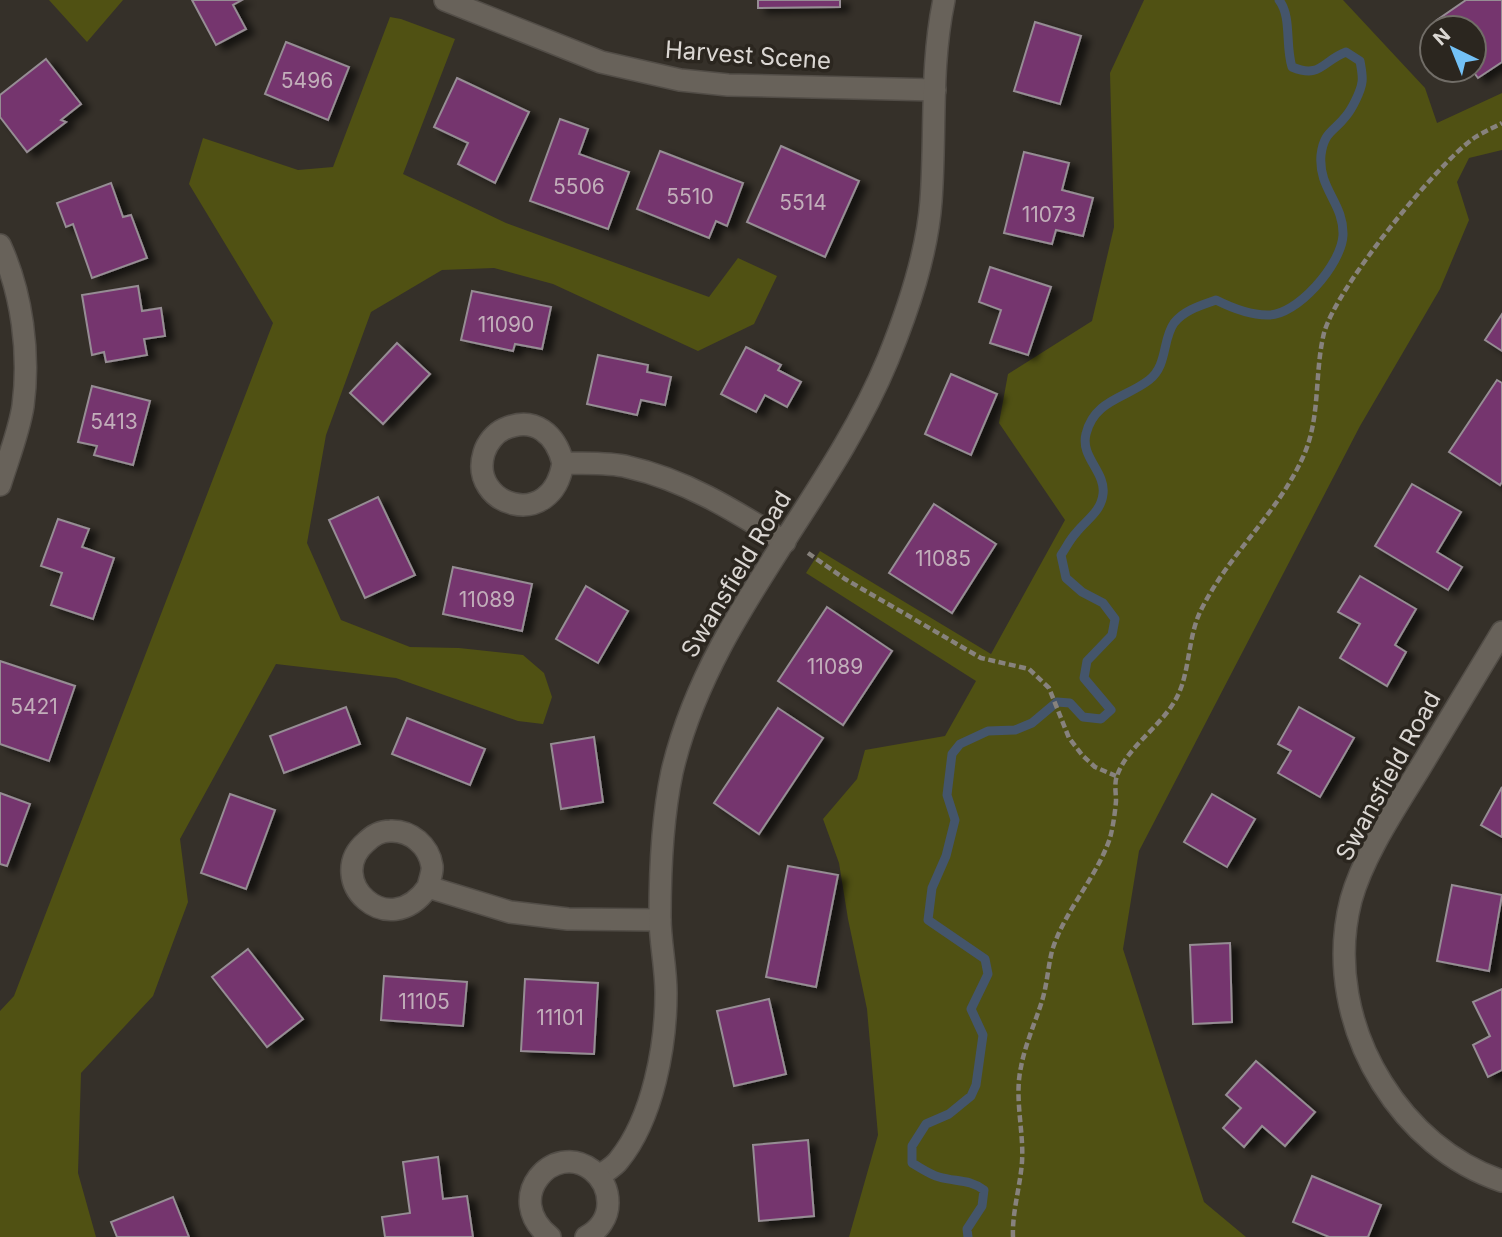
<svg xmlns="http://www.w3.org/2000/svg" width="1502" height="1237" viewBox="0 0 1502 1237" font-family="Inter,sans-serif">
  <style>
    .green { fill: #505113 }
    .lines { fill: none; stroke-linecap: round; stroke-linejoin: round }
    .stream { stroke: #44556b; stroke-width: 9 }
    .building { fill: #75356e; stroke: #968d94; stroke-width: 2; filter: url(#shadow) }
    .minor-casing { stroke: #524d47; stroke-width: 24 }
    .path { stroke: #87827d; stroke-width: 4.5; stroke-dasharray: 7 3.5; stroke-linecap: butt }
    .minor { stroke: #68625a; stroke-width: 21 }
    .labels { text-anchor: middle; dominant-baseline: central; stroke-width: 7; stroke-linejoin: round; paint-order: stroke }
    .number-label { font-size: 21px; fill: #c2aeba }
    .street-label { font-size: 24px; fill: #dbd7d3; stroke: #2b261f }
  </style>
  <defs>
    <filter id="shadow"><feDropShadow dx="8" dy="4.5" stdDeviation="3.5" flood-color="#0009"/></filter>
  </defs>
  <rect width="100%" height="100%" fill="#353029"/>
  <g class="green">
    <path d="M49,0H123L87,42Z"/>
    <path d="M1144,0H1343L1425,88L1437,123L1502,93V150L1469,158L1457,182L1469,220L1440,289L1360,426L1139,851L1123,949L1204,1202L1246,1237H849L878,1135L867,1009L848,919L839,863L823,819L857,779L865,750L945,736L976,681L806,573L820,551L991,654L1065,520L999,423L1008,374L1092,321L1114,227L1110,73Z"/>
    <path d="M390,17L401,19L455,39L403,174L506,223L709,297L738,258L777,276L754,324L698,351L553,284L494,268L442,270L371,312L326,435L307,543L341,620L410,647L459,648L523,655L544,673L552,697L543,724L518,721L396,678L276,664L180,839L188,902L153,996L81,1073L78,1173L96,1237H0V1011L14,996L273,323L189,184L203,138L298,170L333,167Z"/>
  </g>
  <g class="lines">
    <path class="stream" d="M968,1237L967,1229L982,1206L984,1190C970,1179 956,1182 939,1177C929,1174 921,1168 912,1163V1146L926,1124L949,1114L971,1096L976,1085L983,1035L971,1009L988,974L985,959L928,920L932,888L946,856L955,820L947,795L952,754L960,744L988,731L1015,730L1032,723L1057,702L1070,703L1083,717L1101,719L1111,710L1084,678L1087,661L1112,635L1115,619L1103,603L1082,592L1066,578L1061,555C1066,548 1070,539 1076,533C1086,520 1101,512 1103,494C1106,472 1080,457 1086,434C1094,400 1126,398 1149,380C1168,365 1162,340 1174,323C1184,310 1202,305 1216,300C1232,308 1249,315 1267,315C1296,317 1342,264 1343,235C1344,203 1318,189 1321,155C1324,131 1334,132 1346,116C1352,109 1361,91 1362,82C1363,76 1361,67 1360,61L1346,52C1322,61 1321,79 1292,67C1285,45 1292,17 1279,0"/>
  </g>
  <g class="building">
    <path d="M192,0H242L233,5L246,29L216,45Z"/>
    <path d="M758,0H840V7L758,8Z"/>
    <path d="M1466,0H1502V62L1478,78L1472,70H1474V28H1443L1437,20Z"/>
    <path d="M1035,22L1081,36L1060,104L1014,91Z"/>
    <path d="M286,42L349,67L328,120L265,94Z"/>
    <path d="M46,59L81,104L61,120L66,122L27,152L0,117V95Z"/>
    <path d="M457,78L529,112L495,183L458,164L468,143L434,127Z"/>
    <path d="M560,119L588,129L579,154L629,172L608,229L530,201Z"/>
    <path d="M781,146L859,181L825,257L747,222Z"/>
    <path d="M660,151L743,183L727,226L716,221L709,238L637,209Z"/>
    <path d="M1024,152L1069,163L1062,190L1093,198L1083,236L1056,230L1052,244L1004,233Z"/>
    <path d="M111,183L123,217L131,215L147,258L92,278L73,224L66,227L57,203Z"/>
    <path d="M990,267L1051,287L1028,355L990,343L1001,310L979,302Z"/>
    <path d="M138,286L142,311L161,308L165,336L144,339L147,355L106,362L104,352L92,355L82,295Z"/>
    <path d="M472,291L551,307L542,349L515,344L513,351L461,340Z"/>
    <path d="M1502,314V351L1485,340Z"/>
    <path d="M397,343L430,374L383,424L350,393Z"/>
    <path d="M746,347L781,365L778,370L801,382L787,407L765,395L756,412L721,394Z"/>
    <path d="M598,355L648,365L647,372L671,377L665,405L641,400L637,415L587,404Z"/>
    <path d="M951,374L997,394L971,455L925,434Z"/>
    <path d="M1497,380L1502,383V482L1500,485L1449,452Z"/>
    <path d="M92,386L150,401L133,465L94,455L97,446L78,442Z"/>
    <path d="M1412,484L1461,512L1437,552L1462,567L1448,590L1375,546Z"/>
    <path d="M378,497L415,575L365,598L329,520Z"/>
    <path d="M934,504L996,544L952,613L889,573Z"/>
    <path d="M58,519L89,529L82,547L114,558L93,619L51,605L62,573L41,566Z"/>
    <path d="M453,567L532,584L522,631L443,614Z"/>
    <path d="M1360,576L1416,609L1395,645L1406,652L1387,686L1340,658L1360,624L1338,612Z"/>
    <path d="M586,586L628,611L598,663L556,639Z"/>
    <path d="M827,607L892,651L843,725L778,681Z"/>
    <path d="M0,661L75,686L49,761L0,744Z"/>
    <path d="M346,707L360,744L284,773L270,736Z"/>
    <path d="M1299,707L1354,738L1320,797L1278,773L1291,751L1278,744Z"/>
    <path d="M778,708L823,738L759,834L714,803Z"/>
    <path d="M407,718L485,749L470,785L392,754Z"/>
    <path d="M594,737L603,802L561,809L551,744Z"/>
    <path d="M1502,787V837L1481,825Z"/>
    <path d="M0,793L30,804L7,866L0,864Z"/>
    <path d="M230,794L275,810L246,889L201,873Z"/>
    <path d="M1212,794L1255,819L1227,867L1184,842Z"/>
    <path d="M788,866L838,875L816,987L766,977Z"/>
    <path d="M1452,885L1502,895L1489,971L1437,961Z"/>
    <path d="M1230,943L1232,1022L1193,1024L1190,945Z"/>
    <path d="M248,949L303,1019L267,1047L212,977Z"/>
    <path d="M384,976L467,982L463,1026L381,1020Z"/>
    <path d="M525,979L598,983L594,1054L521,1051Z"/>
    <path d="M1502,989V1070L1488,1077L1473,1045L1490,1036L1473,1002Z"/>
    <path d="M769,999L786,1074L734,1086L717,1011Z"/>
    <path d="M1256,1061L1315,1112L1285,1146L1262,1126L1244,1147L1223,1128L1241,1108L1226,1095Z"/>
    <path d="M808,1140L814,1216L759,1221L753,1145Z"/>
    <path d="M438,1157L443,1199L467,1196L473,1237H385L382,1217L410,1213L403,1162Z"/>
    <path d="M1312,1176L1381,1205L1368,1237H1329L1293,1222Z"/>
    <path d="M173,1197L189,1237H117L111,1222Z"/>
  </g>
  <g class="lines">
    <g class="minor-casing">
      <g id="minor">
        <path d="M445,0L601,62L680,80L728,85L935,90"/>
        <path d="M0,245C22,293 30,353 23,406C19,432 8,459 0,485"/>
        <path d="M563,463C552,533 468,505 484,453C487,443 495,433 504,429C535,415 556,435 563,463C584,464 608,462 628,467C686,480 735,511 785,542"/>
        <path d="M1502,632C1475,677 1447,723 1420,768C1396,807 1363,856 1351,900C1335,962 1348,1029 1382,1083C1410,1128 1451,1164 1502,1181"/>
        <path d="M428,887C388,944 323,879 366,842C372,836 381,831 390,831C411,830 429,846 432,866C433,872 429,881 428,887L510,912L568,919L660,920"/>
        <path d="M599,1176C606,1171 614,1167 619,1160C653,1118 666,1046 666,993C666,967 660,942 660,917C660,869 662,819 672,772C708,617 828,504 888,359C908,310 927,255 931,201C936,134 930,66 944,0"/>
        <path d="M550,1237C501,1198 554,1140 592,1170C602,1178 608,1189 608,1203C608,1218 599,1230 586,1237"/>
      </g>
    </g>
    <g class="path">
      <path d="M808,553L845,579L981,658L1029,669L1049,688L1069,738L1083,756L1095,767L1116,776"/>
      <path d="M1013,1237C1012,1212 1020,1188 1022,1162C1024,1131 1014,1098 1021,1067C1025,1045 1035,1023 1042,1001C1047,985 1048,967 1052,951C1064,911 1096,879 1110,838C1113,827 1115,813 1116,801C1116,793 1114,783 1117,776C1127,746 1164,725 1178,695C1190,670 1188,636 1201,610C1228,555 1278,513 1303,457C1321,418 1314,374 1324,333C1336,288 1435,166 1474,138C1483,132 1493,128 1502,123"/>
    </g>
    <use href="#minor" class="minor"/>
  </g>
  <g class="labels">
    <g class="number-label">
      <text x="307" y="80">5496</text>
      <text x="579" y="186">5506</text>
      <text x="690" y="196">5510</text>
      <text x="803" y="202">5514</text>
      <text x="1049" y="214">11073</text>
      <text x="506" y="324">11090</text>
      <text x="114" y="421">5413</text>
      <text x="943" y="558">11085</text>
      <text x="487" y="599">11089</text>
      <text x="835" y="666">11089</text>
      <text x="34" y="706">5421</text>
      <text x="424" y="1001">11105</text>
      <text x="560" y="1017">11101</text>
    </g>
    <g class="street-label">
      <text transform="translate(748 55) rotate(4)">Harvest Scene</text>
      <text transform="translate(736 574) rotate(-59)">Swansfield Road</text>
      <text transform="translate(1388 776) rotate(-61)">Swansfield Road</text>
    </g>
  </g>
  <g transform="translate(1453 49) rotate(317)"><circle r="33" fill="#2b261f" stroke="#716d67" stroke-width="2"/>
  <path d="M0-5L12 26L0 18L-12 26Z" fill="#73c1f6"/>
  <text y="-10" font-size="19" font-weight="bold" text-anchor="middle" fill="#dbd7d3">N</text>
  </g>
</svg>
